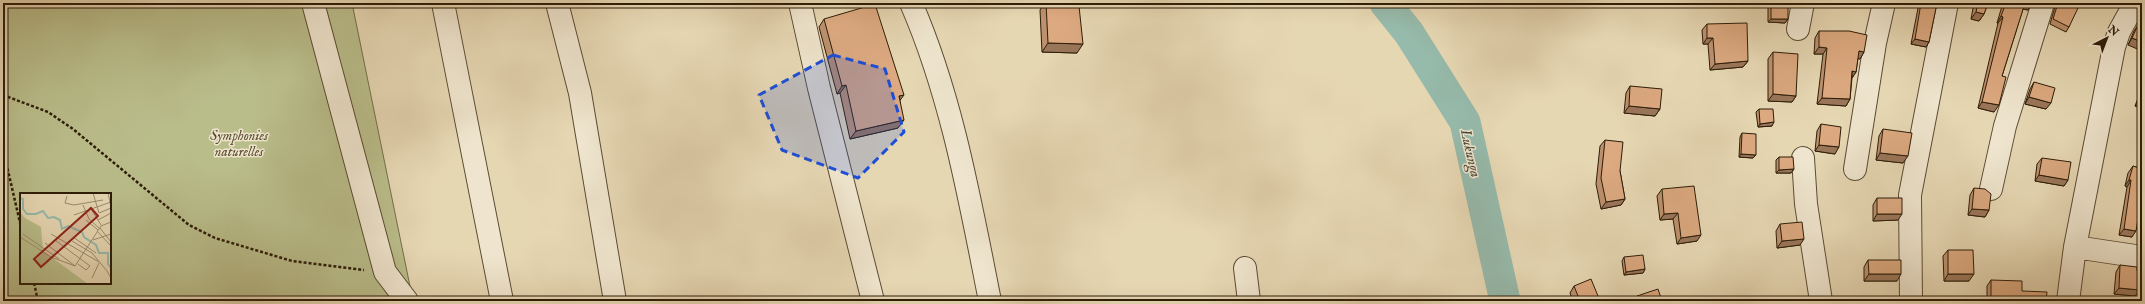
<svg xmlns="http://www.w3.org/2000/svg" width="2145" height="304" font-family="'IM FELL English',serif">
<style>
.green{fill:#b9bd8a;stroke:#736c49;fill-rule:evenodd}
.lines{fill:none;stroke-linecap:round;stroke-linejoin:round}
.river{stroke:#96baab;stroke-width:31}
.minor-casing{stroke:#5b4b33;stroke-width:24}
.path{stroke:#2d1c08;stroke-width:2.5;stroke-dasharray:3 2;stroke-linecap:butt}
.minor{stroke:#efe5ce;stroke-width:22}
.wall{fill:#bd916e;stroke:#2d1c08}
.shaded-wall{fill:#9a765a;stroke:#2d1c08}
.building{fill:#dca980;stroke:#2d1c08}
.marked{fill:#1d4ed8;fill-opacity:0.2;stroke:#1d4ed8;stroke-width:3;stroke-dasharray:8 5;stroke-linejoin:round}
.labels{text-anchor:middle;stroke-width:3;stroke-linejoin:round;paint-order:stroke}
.park-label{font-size:14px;font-style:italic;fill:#574c2f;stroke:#efe5ce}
.water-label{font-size:15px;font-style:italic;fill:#4c4b39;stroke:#efe5ce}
.inset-river{fill:none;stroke:#96baab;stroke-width:2}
.inset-road{fill:none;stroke:#9c8c6f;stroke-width:1}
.view{fill:#8f2418;fill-opacity:0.15;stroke:#8f2418;stroke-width:2}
.inset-edge{fill:none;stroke:#2d1c08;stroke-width:2}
</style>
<rect width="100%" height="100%" fill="#e6d7b3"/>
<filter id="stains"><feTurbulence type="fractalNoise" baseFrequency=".005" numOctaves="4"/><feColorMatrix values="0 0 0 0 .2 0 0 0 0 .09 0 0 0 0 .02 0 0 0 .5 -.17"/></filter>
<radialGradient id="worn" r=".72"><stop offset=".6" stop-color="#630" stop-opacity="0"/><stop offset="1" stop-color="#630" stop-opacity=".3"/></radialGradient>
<path class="green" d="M3,3H352L413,301H3ZM21,194H110V283H21Z"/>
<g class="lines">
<path class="river" d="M1385,3L1409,33L1465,122L1505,301"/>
<g class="minor-casing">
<path id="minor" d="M313,3L385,272L407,301
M443,3L502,301
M557,3L580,93L615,301
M800,3L819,88L873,301
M911,3C952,97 970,201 990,301
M1798,29L1803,3
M1803,158L1806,204L1821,301
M1855,169L1875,43L1884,3
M1991,189L2005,126L2043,3
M2075,247L2142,257
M1245,268L1249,301
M1911,301L1910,195L1947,3
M2068,301L2075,247L2114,47L2119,32L2135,3"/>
</g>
<path class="path" d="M3,95L48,112L73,129L189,225L215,238L292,261L364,270
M3,149L21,227
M34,283L38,301"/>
<use href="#minor" class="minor"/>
</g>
<path class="wall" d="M1045,3H1057L1077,53L1042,52L1040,10Z
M1919,3H1937L1929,42L1926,47L1911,44Z
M1974,3H1988L1984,14L1979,21L1971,19Z
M1989,3H2032L2028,10L2023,9L2002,76L1994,112L1978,108L1998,23H1997L2002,6Z
M2056,3H2068L2069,27L2066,32L2050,24Z
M1771,4L1788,19L1785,23L1768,22V8Z
M824,19L900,101L898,128L850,139L840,93L837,94L819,27Z
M1707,24L1748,61L1743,67L1710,70L1708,44H1703L1702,30Z
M2138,25L2142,27L2128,45L2134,31Z
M1819,31L1864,52L1860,59L1858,58L1856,72L1852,78L1850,99L1846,106L1817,104L1823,54H1814L1815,38Z
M1773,52L1796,96L1792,102L1768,101V59Z
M2034,82L2046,109L2025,104L2030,89Z
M1630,86L1660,109L1655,116L1624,113L1626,93Z
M2142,88V108L2135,106Z
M1759,109L1772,126L1758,127L1756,112Z
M1821,124L1835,154L1815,151L1817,131Z
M1883,129L1903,163L1876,160L1879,136Z
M1742,133L1753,158L1739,157L1740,137Z
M1605,140L1620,171L1625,199L1621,205L1601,209L1596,184L1600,146Z
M1779,157L1794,169L1791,173H1776V160Z
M2042,158L2068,180L2064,186L2035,181L2037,164Z
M2133,166L2142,169V197L2132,237L2119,235L2127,187L2125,186L2128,173Z
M1974,188L1989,210L1985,217L1968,215L1970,195Z
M1662,189L1697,241L1677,244L1673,219L1660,220L1657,196Z
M1877,198L1898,220L1873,221V205Z
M1780,224L1800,245L1777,248L1776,231Z
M1948,250L1969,281H1944L1943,256Z
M1624,257L1645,269L1643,273L1624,275L1622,261Z
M1868,260L1897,281H1864V267Z
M2120,265L2137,271L2142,301H2135V296L2114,294L2116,272Z
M1991,280L2022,291L2046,301H1987V286Z
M1574,286L1595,301H1573L1570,293Z
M1637,296L1662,301H1633Z"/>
<path class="shaded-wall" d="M1989,3H2004L2002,6Z
M2025,3L2032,4L2028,10L2021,9Z
M1976,12L1984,14L1979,21L1971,19Z
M2001,16L2003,17L1998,23H1997Z
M1771,19H1788L1785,23L1768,22Z
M1707,38H1713L1708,44H1703Z
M2132,38L2142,42V51L2128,45Z
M1915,39L1929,42L1926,47L1911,44Z
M1048,43L1083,44L1077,53L1042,52Z
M1819,47L1827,48L1823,54H1814Z
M1859,51L1864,52L1860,59L1855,58Z
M1748,61L1743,67L1710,70L1715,64Z
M1852,71L1856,72L1852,78Z
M846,85L840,93L837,94L842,86Z
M1773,94L1796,96L1792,102L1768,101Z
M904,95L898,103L899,96Z
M2029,97L2051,103L2046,109L2025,104Z
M1822,98L1850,99L1846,106L1817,104Z
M2140,99L2142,100V108L2135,106Z
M1982,102L1999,105L1994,112L1978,108Z
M1629,106L1660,109L1655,116L1624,113Z
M904,120L898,128L850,139L856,131Z
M1774,122L1772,126L1758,127L1760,124Z
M1819,145L1839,147L1835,154L1815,151Z
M1880,153L1908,156L1903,163L1876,160Z
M1741,154L1756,155L1753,158L1739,157Z
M1794,169L1791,173H1776L1779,170Z
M2039,175L2068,180L2064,186L2035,181Z
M2129,180H2131L2127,187L2125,186Z
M1625,199L1621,205L1601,209L1606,202Z
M1972,209L1989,210L1985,217L1968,215Z
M1678,213L1673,219L1660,220L1664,214Z
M1877,214H1902L1898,220L1873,221Z
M2124,229L2136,231L2132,237L2119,235Z
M1701,235L1697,241L1677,244L1681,238Z
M1804,239L1800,245L1777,248L1782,241Z
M1645,269L1643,273L1624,275L1626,272Z
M1869,274H1901L1897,281H1864Z
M1948,274H1974L1969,281H1944Z
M2119,288L2140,290L2135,296L2114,294Z
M2139,294L2142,295V301H2135Z
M1598,296L1595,301H1586Z"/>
<path class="building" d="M1046,3H1057L1079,6L1083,44L1048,43Z
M1921,3H1937L1929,42L1915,39Z
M1978,3H1988L1984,14L1976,12Z
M2006,3H2025L2002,76L2006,77L1999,105L1982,102L2003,17L2001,16Z
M2058,3H2068L2078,8L2069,27L2053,19Z
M875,4L904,95L899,96L904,120L856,131L846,85L842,86L824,19Z
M1771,4L1788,5V19H1771Z
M1747,23L1748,61L1715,64L1713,38H1707V24Z
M2138,25L2142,27V42L2132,38Z
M1819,31H1849L1867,35L1864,52L1859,51L1856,72L1852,71L1850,99L1822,98L1827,48L1819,47Z
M1773,52L1798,54L1796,96L1773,94Z
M2034,82L2055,88L2051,103L2029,97Z
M1630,86L1662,89L1660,109L1629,106Z
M2142,93V100L2140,99Z
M1759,109H1773L1774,122L1760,124Z
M1821,124L1841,127L1839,147L1819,145Z
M1883,129L1912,133L1908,156L1880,153Z
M1742,133L1756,134V155L1741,154Z
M1605,140L1623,142L1620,171L1625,199L1606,202L1601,178Z
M1779,157H1793L1794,169L1779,170Z
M2042,158L2071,162L2068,180L2039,175Z
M2133,166L2142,169V194L2136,231L2124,229L2131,180H2129Z
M1694,186L1701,235L1681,238L1678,213L1664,214L1662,189Z
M1974,188L1985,189L1991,194L1989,210L1972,209Z
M1877,198H1902V214H1877Z
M1802,222L1804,239L1782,241L1780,224Z
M1948,250H1973L1974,274H1948Z
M1643,255L1645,269L1626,272L1624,257Z
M1868,260H1901V274H1869Z
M2120,265L2137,267V271L2142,272V295L2139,294L2140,290L2119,288Z
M1591,279L1598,296L1586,301H1580L1574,286Z
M1991,280L2022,281V291L2047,292L2046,301H1991Z
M1658,289L1662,301H1638L1637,296Z
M1902,300V301H1891Z"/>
<path class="marked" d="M833,55L885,69L904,132L858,178L782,150L759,95Z"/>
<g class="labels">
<g class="park-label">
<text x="239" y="140">Symphonies<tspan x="239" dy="16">naturelles</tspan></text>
</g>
<g class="water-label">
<text transform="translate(1471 153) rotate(77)" y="5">Lukunga</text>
</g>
</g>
<g transform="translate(20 193)">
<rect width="91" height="91" fill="#e6d7b3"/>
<path d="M0,19L5,25L21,34L23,58L68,91H0Z" fill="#b9bd8a"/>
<path class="inset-river" d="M0,5L3,6V16L7,21H16L23,18L28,25L34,24L40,27L42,36L48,33L62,39L64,44L76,52L79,60H88V71L91,75"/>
<path class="inset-road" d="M73,0L79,20L91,15M88,0L91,14M47,3L45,10L54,12L83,7M63,12L69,26L79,35M70,14L81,32M54,22L91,9M66,27L78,37M78,27L91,20M80,35L91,49M77,38L91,53M3,41L39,66M31,41L79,69M0,44L31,64L55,73L81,33L91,29M53,44L76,60M35,47L70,73L66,77L58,71M73,47L91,41M52,48L72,60L87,78L91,85M25,50L55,73M72,85L79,70"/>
<path class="view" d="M71,15L78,23L21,74L14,66Z"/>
<rect width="91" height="91" class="inset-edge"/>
</g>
<rect width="2145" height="304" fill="none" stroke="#e6d7b3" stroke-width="16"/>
<rect x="4" y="4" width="2137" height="296" fill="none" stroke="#2d1c08" stroke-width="2"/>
<rect x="8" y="8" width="2129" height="288" fill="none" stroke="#2d1c08"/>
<g transform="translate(2107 38) rotate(42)" stroke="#efe5ce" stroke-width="3" paint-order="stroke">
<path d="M0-3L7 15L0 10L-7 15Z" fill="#2d1c08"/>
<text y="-6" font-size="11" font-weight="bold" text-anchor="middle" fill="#2d1c08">N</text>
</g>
<rect width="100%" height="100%" filter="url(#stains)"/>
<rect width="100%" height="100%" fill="url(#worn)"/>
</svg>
